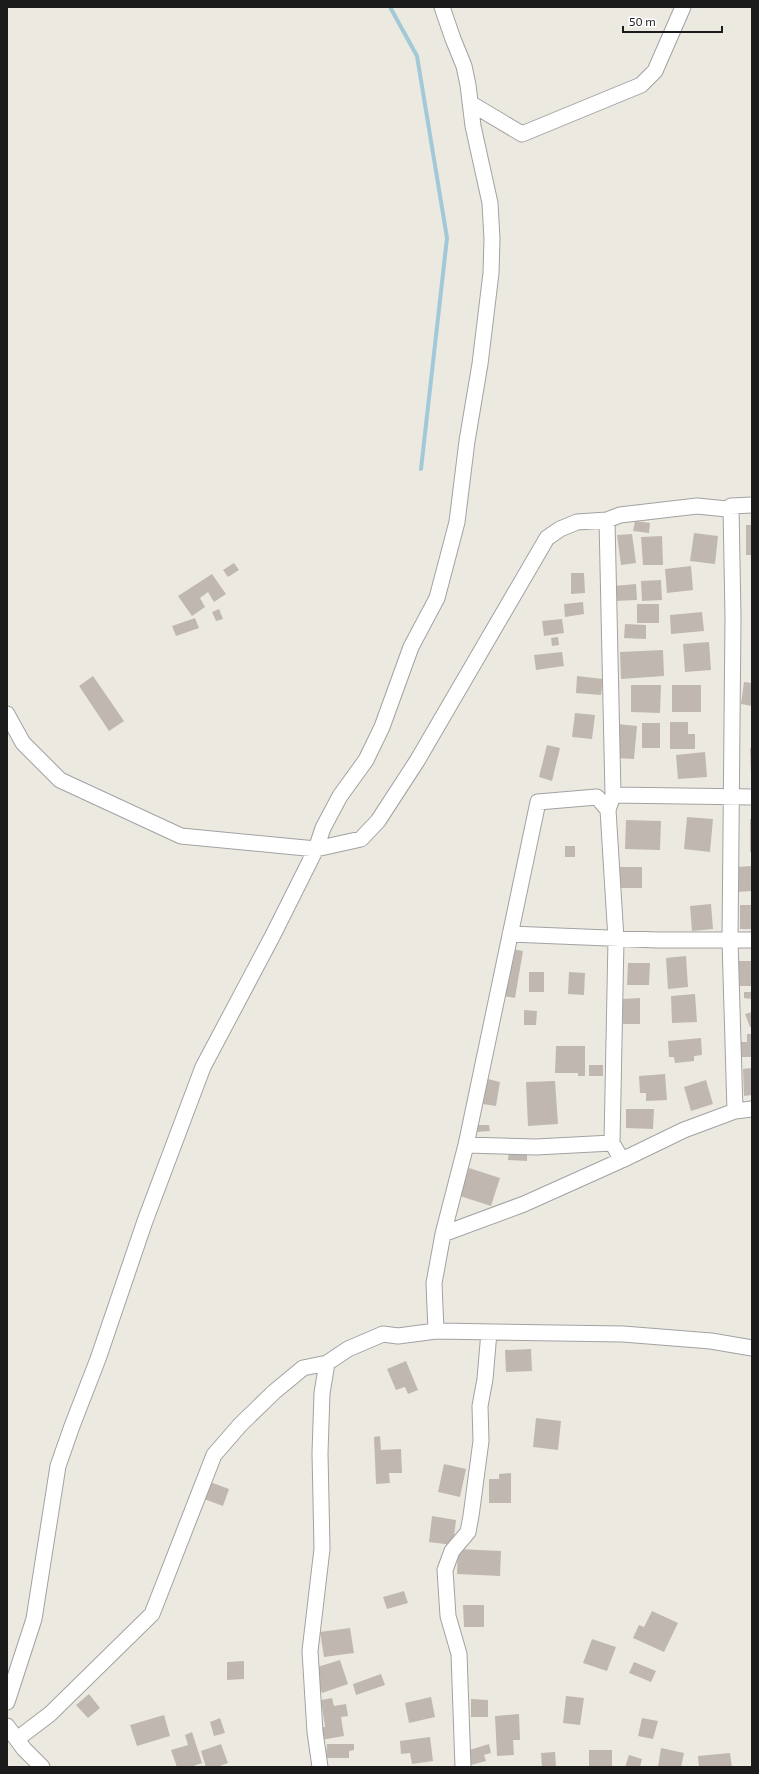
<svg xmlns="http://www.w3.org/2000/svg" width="759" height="1774" font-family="'Exo 2',sans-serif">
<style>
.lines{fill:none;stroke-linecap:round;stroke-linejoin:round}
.stream{stroke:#a2c9d8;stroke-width:4}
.building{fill:#c0b8b0}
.minor-casing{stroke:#a2a2a2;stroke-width:17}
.minor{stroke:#fff;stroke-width:15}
</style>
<rect width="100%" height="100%" fill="#ece9e1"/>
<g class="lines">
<path class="stream" d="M390,7L417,56L447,238L421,469"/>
</g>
<path class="building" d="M635,521L650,523L649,533L633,531Z
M746,525H752V555H746Z
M694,533L718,536L715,564L690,561Z
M632,534L636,563L621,565L617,535Z
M662,536L663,565H643L641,537Z
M234,563L239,570L228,577L223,570Z
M691,566L693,590L667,593L665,569Z
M571,573H584L585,593L571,594Z
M212,574L226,594L214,602L208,592L200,598L205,607L192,616L178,596Z
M661,580L662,600L642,601L641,581Z
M636,584L637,600L615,601L614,586Z
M583,602L584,614L565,617L564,604Z
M637,604H659V623H637Z
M219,609L223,619L216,621L212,612Z
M702,612L704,631L671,634L670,615Z
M195,618L199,628L176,636L172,626Z
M562,619L564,633L544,636L542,621Z
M625,624L646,625V639L624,638Z
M558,637L559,645L552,646L551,638Z
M709,642L711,670L685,672L683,644Z
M663,650L664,676L621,679L620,652Z
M562,652L564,666L536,670L534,655Z
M93,676L124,721L109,731L79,686Z
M577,676L603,679L601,695L576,693Z
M744,682L752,683V706L741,704Z
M631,685H661L660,713L631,712Z
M672,685H701V712H672Z
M575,713L595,715L592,739L572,737Z
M670,722H688V734H695V749H670Z
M642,723H660V748H642Z
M618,724L637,726L634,759L616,758Z
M547,745L560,748L552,781L539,777Z
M750,748H752V776H751Z
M705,752L707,777L678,779L676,755Z
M687,817L713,819L710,852L684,849Z
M750,819H752V852H750Z
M626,820L661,821L660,850L625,849Z
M565,846H575V857H565Z
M752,866V891L737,892L736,867Z
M619,867H642V888H619Z
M711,904L713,929L692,931L690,906Z
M740,905H752V929H740Z
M512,949L523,951L515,998L503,996Z
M686,956L688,987L668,989L666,958Z
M738,961H752V986H738Z
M628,963H650L649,985H627Z
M529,972H544V992H529Z
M569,972L585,973L584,995L568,994Z
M744,992H752V999L744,998Z
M695,994L697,1022L672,1023L671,996Z
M640,998V1024H623V999Z
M524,1010L537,1011L536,1025H524Z
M752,1012V1027H750L745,1014Z
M747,1034H752V1057H737L736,1042H747Z
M701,1038L702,1055L694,1056V1061L675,1063L674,1057H669L668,1041Z
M556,1046H585V1076H578V1073H555Z
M589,1065H603V1076H589Z
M752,1068V1095L744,1096L743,1069Z
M665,1074L667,1100L646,1101V1093H640L639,1076Z
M488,1079L500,1082L496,1106L483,1104Z
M706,1080L713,1104L691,1111L684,1087Z
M555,1081L558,1124L528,1126L526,1082Z
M626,1109H654L653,1129L626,1128Z
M476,1125H489L490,1131L476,1132Z
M509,1149H527V1161L508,1160Z
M469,1168L500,1178L491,1206L460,1196Z
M531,1349L532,1371L506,1372L505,1350Z
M406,1361L418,1390L408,1394L405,1387L396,1390L387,1369Z
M536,1418L561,1421L558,1450L533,1447Z
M380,1436L381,1450L401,1449L402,1473H389L390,1483L376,1484L374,1437Z
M444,1464L466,1469L460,1497L438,1492Z
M511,1473V1503H489V1479H499V1474Z
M210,1482L229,1489L223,1506L204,1499Z
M432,1516L456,1520L453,1545L429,1542Z
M458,1549L501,1551L500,1576L457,1574Z
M404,1591L408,1603L387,1609L383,1597Z
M463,1605H484V1627H464Z
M652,1611L678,1623L664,1652L633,1638L639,1625L644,1627Z
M350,1628L354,1653L324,1657L320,1632Z
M592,1639L616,1647L607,1671L583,1663Z
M340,1660L348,1684L322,1693L314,1668Z
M244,1661V1679L227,1680V1662Z
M634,1662L656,1671L651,1682L629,1673Z
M381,1674L385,1685L356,1695L353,1684Z
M89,1694L100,1708L88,1718L76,1705Z
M566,1696L584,1698L580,1725L563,1723Z
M431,1697L435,1717L409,1723L405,1703Z
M332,1698L334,1706L346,1704L348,1716L341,1717L344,1736L321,1740L319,1728L325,1727L321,1700Z
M471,1699L488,1700V1717H471Z
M519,1714L520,1740H513L514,1755L497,1756L495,1716Z
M164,1715L170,1736L137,1746L130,1725Z
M220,1718L225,1733L214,1736L210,1722Z
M642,1718L658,1721L653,1739L638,1736Z
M192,1732L202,1763L190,1767H177L171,1750L188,1745L185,1735Z
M430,1737L433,1761L412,1764L410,1753L401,1754L400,1741Z
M221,1744L228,1763L217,1767H206L201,1751Z
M327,1744H354V1750L349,1751V1758H326Z
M489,1744L491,1753L484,1755L486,1761L471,1765L466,1751Z
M661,1748L684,1753L681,1767H658Z
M589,1750H612V1767H589Z
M555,1752L556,1767H542L541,1753Z
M730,1753L732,1767H699L698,1756Z
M629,1755L642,1759L640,1767H625Z"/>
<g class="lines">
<g class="minor-casing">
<path id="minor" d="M470,103L522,134L641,85L655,71L683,7
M731,506L733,617L730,940L735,1111L752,1109
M607,520L613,795L608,810
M7,714L23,743L60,780L181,836L316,849L361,839L378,821L417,761L547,538L560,529L577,522L607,520L620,515L697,506L727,509L731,506L752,505
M613,795L752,797
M510,934L657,940H752
M466,1145L536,1147L612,1143
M443,1234L524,1204L622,1160L684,1130L735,1111
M436,1331L434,1283L443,1234L466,1145L538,802L597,797L608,810L616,939L612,1143L622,1160
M7,1702L34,1619L58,1466L72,1426L98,1359L145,1221L203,1067L273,935L316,849L323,828L340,796L366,760L382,727L411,647L437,598L457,522L467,441L480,364L491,273L492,239L490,203L473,126L468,85L464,66L453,39L442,7
M7,1726L24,1749L42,1767
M17,1739L50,1714L152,1614L214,1455L240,1425L274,1392L303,1368L327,1363L348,1349L383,1334L398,1336L436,1331L623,1334L711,1341L752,1348
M320,1767L315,1732L310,1651L322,1549L320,1453L322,1393L327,1363
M463,1767L459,1654L448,1616L445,1570L452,1551L468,1532L471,1516L481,1441L480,1406L485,1379L489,1332"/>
</g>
<use href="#minor" class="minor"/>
</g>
<rect width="759" height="1774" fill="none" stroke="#1b1b1b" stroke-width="16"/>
<path d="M623 26v6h99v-6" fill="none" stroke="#1b1b1b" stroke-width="2"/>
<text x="629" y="26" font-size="12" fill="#1b1b1b" stroke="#ffffff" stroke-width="3" paint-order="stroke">50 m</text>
</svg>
